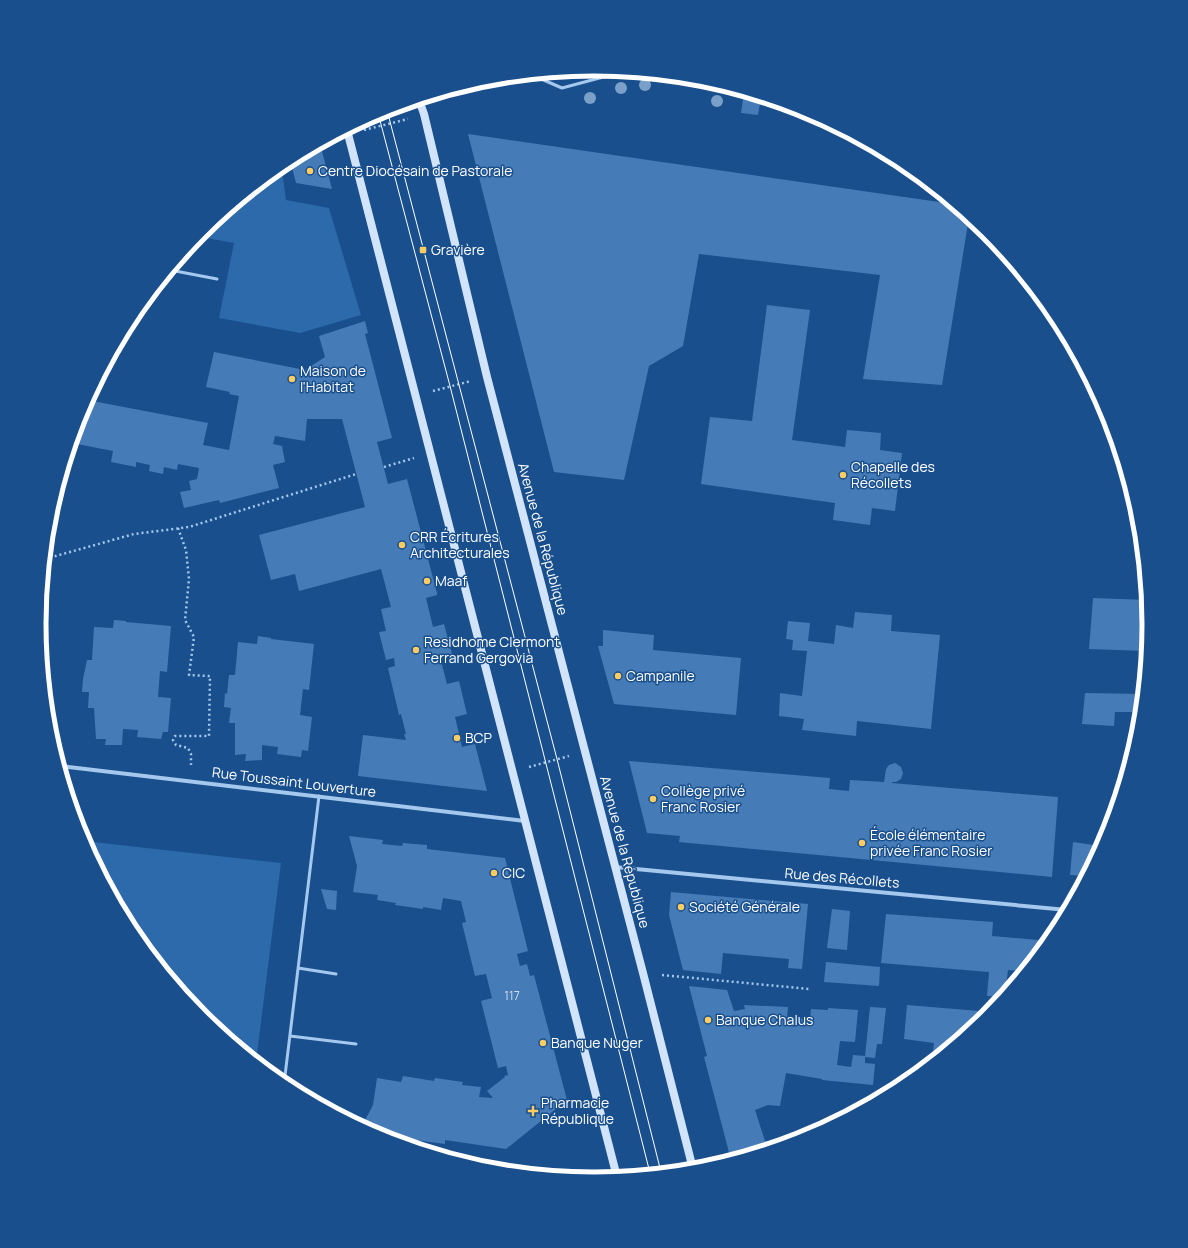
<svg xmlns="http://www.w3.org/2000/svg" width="1188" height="1248" font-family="Manrope,sans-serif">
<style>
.green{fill:#2c6aab}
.building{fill:#457cb7}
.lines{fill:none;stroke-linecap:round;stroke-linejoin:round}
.path{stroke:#a4c8ee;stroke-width:2.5;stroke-dasharray:2 3;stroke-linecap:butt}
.service{stroke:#a4c8ee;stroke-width:3}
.minor{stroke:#a4c8ee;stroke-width:4}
.secondary{stroke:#d1e4fa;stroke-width:8}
.tram{stroke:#fff;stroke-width:1}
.tree{fill:#7aa0c9}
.poi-dot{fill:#ffcc62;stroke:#194f8d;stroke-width:1.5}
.labels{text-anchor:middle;stroke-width:3;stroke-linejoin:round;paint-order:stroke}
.number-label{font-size:12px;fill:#d0deed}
.poi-label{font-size:14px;fill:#fff;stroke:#194f8d;text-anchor:start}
.street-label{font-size:14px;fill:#fff;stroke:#194f8d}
.rim{fill:none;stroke:#fff;stroke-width:5}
</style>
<rect width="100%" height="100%" fill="#194f8d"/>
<path class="green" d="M271,175L283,177L286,200L329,208L361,315L300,333L219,318L234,243L201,237L202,231Z
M84,841L281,863L256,1062L201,1016L132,932Z"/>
<path class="building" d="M744,92L761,97L758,115L741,113Z
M468,134L953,204L969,217L942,385L863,379L880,275L699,254L683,346L649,366L624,480L554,472Z
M320,144L332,189L296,183L290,160Z
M767,305L810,310L792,440L845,447L847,430L881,433L880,450L902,453L895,511L872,508L870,525L833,520L835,503L701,484L710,417L752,421Z
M365,321L368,333L365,334L392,438L377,442L388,484L407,479L437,593V595L426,598L433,627L444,624L452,654L440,657L447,684L459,681L467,714L455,717L462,747L475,744L487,791L358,776L363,735L406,740L404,734H406L401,714L399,715L388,668L395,666L394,658L386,660L379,632L386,631L381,609L391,607L381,569L299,591L295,574L271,580L259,535L365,507L342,419H307L305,441L275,436L273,444L282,446L285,462L273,465L279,488L220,503L219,500L184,508L180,492L191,490L189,481L197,479L199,468L178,464L177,470L164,467L163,474L149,471L150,465L136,462V467L111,462L113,451L77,444L75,450L70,449L81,411L87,400L208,423L203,445L229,450L239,396L229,394L230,392L206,387L214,352L305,370L325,357L319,336Z
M1093,598L1147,600L1149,624L1146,651L1089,649Z
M41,607L48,608L43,649H41L39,624Z
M855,612L892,615L891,631L940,635L931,729L857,721L856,736L802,730L804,719L779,716L780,693L802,696L807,651L792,650L793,640L786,639L788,621L810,623L808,641L834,644L836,625L853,628Z
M114,620L126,621V622L171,626L167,672L160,671L158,697L171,698L168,732H163L161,739L137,737L138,730L123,729L122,745H105L106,739H96L94,708H88L89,692H82L83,679L87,660H92L94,627L113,628Z
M603,630L654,635L653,650L741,658L736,715L614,704L598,646H603Z
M258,636L271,638V639L314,644L309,690L303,689L300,715L312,717L308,751L302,750L301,757L277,754L278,747L262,745V760L245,761L246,754L235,755V723H229L231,708L224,707L225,693L227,694L229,675H235L238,642L257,644Z
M1085,693L1142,694L1140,712H1115L1114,726L1082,724Z
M629,761L830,778L829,789L849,791L850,780L884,782L886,769L889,765L895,763L901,767L903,773L901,779L896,782H892V783L1058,797L1052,877L679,842L680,836L647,833Z
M349,836L383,840L382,844L402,846L403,843L427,845V849L505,858L528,951L517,954L520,966L527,964L530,976L534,975L567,1100L506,1149L445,1140V1144L378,1135L362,1126L373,1105L377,1078L401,1082L403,1076L434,1081L435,1078L463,1082L462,1085L481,1087L479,1097L493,1098L487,1091L505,1077L504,1076L508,1075L506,1066L498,1068L481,1001L492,998L486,974L475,976L462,923L466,922L461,901L443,898L441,910L423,907V909L395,905L396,903L377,900L378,895L353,892L357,866Z
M1073,842L1094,845V849H1100L1086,876L1070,875Z
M321,889L337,891L336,910L327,909Z
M671,892L808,904L802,969L788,968L789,959L723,953L721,974L683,970L669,915Z
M832,909L850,911L847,950L827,948Z
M886,914L993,922L992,936L1049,941L1024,971L1008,970L1005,993L1002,997L987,996L989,972L881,963Z
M826,962L880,967L879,986L824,982Z
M689,986L727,990L734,1011L745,1009L744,1005L788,1007L787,1018L810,1019L811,1009L828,1010V1008L858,1010L855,1042L840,1041L837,1065L851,1067L853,1055L865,1056V1057L870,1007L886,1008L882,1044H877L875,1058L865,1057V1063L875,1064L873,1085L822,1080V1079L786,1073L780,1106L768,1105L755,1110L765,1141L788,1142L731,1160L704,1057L707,1056Z
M907,1005L979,1011L978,1023L953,1044H951V1046L932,1061L934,1043L904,1039Z"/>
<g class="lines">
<path class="path" d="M364,130L408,119
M433,391L471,381
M384,467L414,458
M178,528L186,550L189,579L185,620L194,637L189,675L210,676L209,736H175L173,740L176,745L188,748L191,754V765
M45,559L134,534L189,527L356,474
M529,767L569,756
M662,975L809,989"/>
<path class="service" d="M532,75L562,88L622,72
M170,270L217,279
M298,968L336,974
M290,1036L356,1044
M284,1084L319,796
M334,1111L340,1112"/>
<path class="minor" d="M60,766L525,821
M615,867L1067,910"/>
<path class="secondary" d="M419,100L424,114L487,377L643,973L693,1169
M347,130L617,1177"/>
<path class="tram" d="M387,110L557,759L661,1172
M378,113L450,386L650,1173"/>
</g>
<g class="tree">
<circle cx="645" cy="85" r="6"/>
<circle cx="621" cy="88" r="6"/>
<circle cx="590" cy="98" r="6"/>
<circle cx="717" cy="101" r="6"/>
</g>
<g class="poi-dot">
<circle cx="310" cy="171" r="4"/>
<rect x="419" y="246" width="8" height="8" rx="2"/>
<circle cx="292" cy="379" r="4"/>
<circle cx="843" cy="475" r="4"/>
<circle cx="402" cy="545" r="4"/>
<circle cx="427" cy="581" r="4"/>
<circle cx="416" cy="650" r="4"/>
<circle cx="618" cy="676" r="4"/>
<circle cx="457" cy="738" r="4"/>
<circle cx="653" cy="799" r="4"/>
<circle cx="862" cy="843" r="4"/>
<circle cx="494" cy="873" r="4"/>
<circle cx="681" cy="907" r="4"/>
<circle cx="708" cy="1020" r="4"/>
<circle cx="543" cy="1043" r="4"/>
<path d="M531 1105h4v4h4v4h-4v4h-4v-4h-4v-4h4z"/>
</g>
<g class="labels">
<g class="number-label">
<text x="512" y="1000">117</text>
</g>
<g class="poi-label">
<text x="318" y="176">Centre Diocésain de Pastorale</text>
<text x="431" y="255">Gravière</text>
<text x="300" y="376">Maison de<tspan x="300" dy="16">l'Habitat</tspan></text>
<text x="851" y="472">Chapelle des<tspan x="851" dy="16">Récollets</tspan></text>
<text x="410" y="542">CRR Écritures<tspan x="410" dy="16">Architecturales</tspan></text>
<text x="435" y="586">Maaf</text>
<text x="424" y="647">Residhome Clermont<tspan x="424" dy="16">Ferrand Gergovia</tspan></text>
<text x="626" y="681">Campanile</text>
<text x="465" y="743">BCP</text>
<text x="661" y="796">Collège privé<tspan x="661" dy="16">Franc Rosier</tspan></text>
<text x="870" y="840">École élémentaire<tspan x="870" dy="16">privée Franc Rosier</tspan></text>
<text x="502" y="878">CIC</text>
<text x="689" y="912">Société Générale</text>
<text x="716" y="1025">Banque Chalus</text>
<text x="551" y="1048">Banque Nuger</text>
<text x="541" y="1108">Pharmacie<tspan x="541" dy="16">République</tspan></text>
</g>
<g class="street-label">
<text transform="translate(543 539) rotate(75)" y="5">Avenue de la République</text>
<text transform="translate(294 782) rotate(7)" y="5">Rue Toussaint Louverture</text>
<text transform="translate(625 852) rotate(75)" y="5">Avenue de la République</text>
<text transform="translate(842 878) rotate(5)" y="5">Rue des Récollets</text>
</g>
</g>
<path d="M0 0H1188V1248H0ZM46 624a548 548 0 1 1 1096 0a548 548 0 1 1-1096 0Z" fill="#194f8d" fill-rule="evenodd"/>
<path class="rim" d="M46 624a548 548 0 1 1 1096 0a548 548 0 1 1-1096 0Z"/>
</svg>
